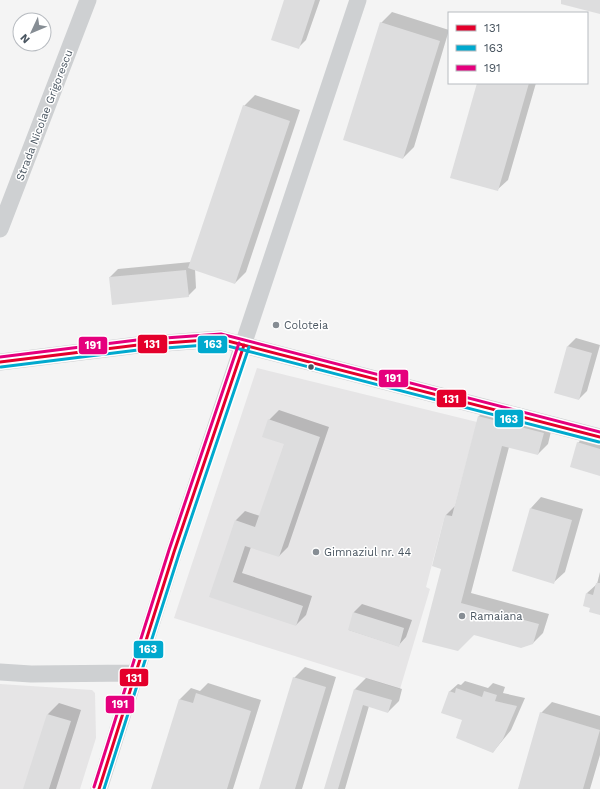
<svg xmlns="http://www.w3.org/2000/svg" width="600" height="789" font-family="'Work Sans',sans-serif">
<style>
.education{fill:#e6e5e6}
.shadow{fill:#0003}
.building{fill:#ddddde}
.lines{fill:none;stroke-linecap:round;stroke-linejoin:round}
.minor{stroke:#ced0d2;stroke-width:17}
.bus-1-casing{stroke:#fff;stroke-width:6}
.bus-2-casing{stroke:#fff;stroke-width:6}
.bus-3-casing{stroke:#fff;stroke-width:6}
.bus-1{stroke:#e4002b;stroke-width:3}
.bus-2{stroke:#00a9ce;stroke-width:3}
.bus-3{stroke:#e5007d;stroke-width:3}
.poi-dot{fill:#868d94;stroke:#fff;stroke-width:1.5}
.bus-dot{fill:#4a5661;stroke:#fff;stroke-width:1.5}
.labels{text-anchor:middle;stroke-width:3;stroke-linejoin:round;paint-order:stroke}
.street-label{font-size:11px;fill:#4a5661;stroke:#fff}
.poi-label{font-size:11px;fill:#4a5661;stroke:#fff;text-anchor:start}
.line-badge{stroke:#fff;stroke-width:1.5}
.badge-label{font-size:11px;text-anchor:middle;font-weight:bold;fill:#fff}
</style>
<rect width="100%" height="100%" fill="#f4f4f4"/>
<path class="education" d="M257,368L477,422L452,516L445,515L426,587L430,589L400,689L174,618Z
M0,684L92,690L95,693L96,738L80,789H0Z"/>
<path class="shadow" d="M285,0H320L306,40L298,48Z
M392,12L449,30L414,147L403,158L381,23Z
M478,83H536L508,180L497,190Z
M255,95L300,110L246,272L235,283L195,269L196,288L188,296L110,277L118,269L191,262L244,106Z
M576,338L600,345L587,391L579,399L555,392L568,346Z
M489,406L553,423L548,444L538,454L509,447L471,593L549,614L543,633L533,643L474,634L442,568L446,515L456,505L479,416Z
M279,410L329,427L288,547L279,556L251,547L242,573L312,596L306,615L296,625L210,596L236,520L245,511L260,516L285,443L269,420Z
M588,432L600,436V474L578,443Z
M541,497L583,509L565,572L554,582L531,508Z
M600,572V614L591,607L587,593L597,584Z
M362,604L412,620L406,637L398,646L349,630L354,612Z
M305,667L336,677L302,789H260L294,678Z
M366,678L402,689L399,701L388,712L369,706L345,789H325L355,689Z
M465,681L488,688L493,683L505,687L503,693L525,698L511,730L493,752L463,720L449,692L458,684L461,685Z
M208,683L261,700L233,789H152L180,699L191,688L200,691Z
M552,702L600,716V755L590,789H519L541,713Z
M59,703L81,710L56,789H24L48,714Z"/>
<path class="building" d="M284,0H315L299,49L271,40Z
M561,0H600V14L561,4Z
M380,22L440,41L403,159L343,140Z
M477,83H529L498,191L450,178Z
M243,105L290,121L235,284L188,268Z
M186,270L189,297L112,305L109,277Z
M567,346L592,353L579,400L554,393Z
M478,416L544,433L538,455L502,446L461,603L539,624L533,644L521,648L474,635L458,651L422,642L441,569L432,566L445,515L452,516Z
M268,419L320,437L279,557L245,546L233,582L303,606L296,626L209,597L235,520L255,527L284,444L262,437Z
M577,442L600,449V476L570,467Z
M530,508L572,520L554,584L512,571Z
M596,583H600V615L589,612L590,608L583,606L586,593L593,595Z
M353,612L404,628L399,647L348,630Z
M293,677L326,687L295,789H259Z
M456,688L482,697L484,691L497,695L495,701L517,706L503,739L493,753L456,738L462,720L441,713L449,691L455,693Z
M354,689L392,700L388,713L363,705L338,789H324Z
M196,693L251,711L227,789H151L179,699L193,703Z
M540,712L600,730L583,789H518Z
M47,714L71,721L49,789H23Z"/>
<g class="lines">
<path class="minor" d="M0,229L88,0
M0,362L138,345L220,339L600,437
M0,672L31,674L135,673
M99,789L174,552L358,0"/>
<g class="bus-1-casing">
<path id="bus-1" d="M0,362L138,345L220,339L600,437
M99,789L174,552L244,345"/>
</g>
<g class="bus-2-casing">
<path id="bus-2" d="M1,367L138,350L220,344L599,442
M104,789L179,554L249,347"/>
</g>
<g class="bus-3-casing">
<path id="bus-3" d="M0,357L137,340L221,334L600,432
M94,787L169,550L239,343"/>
</g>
<use href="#bus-1" class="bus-1"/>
<use href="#bus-2" class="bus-2"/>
<use href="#bus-3" class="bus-3"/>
</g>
<g class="poi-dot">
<circle cx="276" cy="325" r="4"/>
<circle cx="316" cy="552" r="4"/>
<circle cx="462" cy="616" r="4"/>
</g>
<circle class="bus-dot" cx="311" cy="367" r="3.5"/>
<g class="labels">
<g class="street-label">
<text transform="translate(44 115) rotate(-69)" y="4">Strada Nicolae Grigorescu</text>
</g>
<g class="poi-label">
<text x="284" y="329">Coloteia</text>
<text x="324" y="556">Gimnaziul nr. 44</text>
<text x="470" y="620">Ramaiana</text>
</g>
</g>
<g class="line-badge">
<rect x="137" y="334" width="31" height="20" rx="4" fill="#e4002b"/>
<rect x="197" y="335" width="31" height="19" rx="4" fill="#00a9ce"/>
<rect x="78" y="336" width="30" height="19" rx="4" fill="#e5007d"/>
<rect x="378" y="369" width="31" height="19" rx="4" fill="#e5007d"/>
<rect x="436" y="389" width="31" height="19" rx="4" fill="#e4002b"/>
<rect x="494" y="409" width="30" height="19" rx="4" fill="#00a9ce"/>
<rect x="133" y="640" width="31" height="19" rx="4" fill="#00a9ce"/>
<rect x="119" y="668" width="30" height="19" rx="4" fill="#e4002b"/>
<rect x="105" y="695" width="30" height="19" rx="4" fill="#e5007d"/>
</g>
<g class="badge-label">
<text x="152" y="348">131</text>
<text x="213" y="348">163</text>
<text x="93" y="349">191</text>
<text x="393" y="382">191</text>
<text x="451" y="403">131</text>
<text x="509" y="423">163</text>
<text x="148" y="653">163</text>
<text x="134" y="682">131</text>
<text x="120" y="708">191</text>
</g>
<rect x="448" y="12" width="140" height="72" fill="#ffffff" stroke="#b7bbc0"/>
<rect x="456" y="25" width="20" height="6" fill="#e4002b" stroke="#b7bbc0"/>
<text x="484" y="32" font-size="12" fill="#4a5661">131</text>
<rect x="456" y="45" width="20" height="6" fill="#00a9ce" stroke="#b7bbc0"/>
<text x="484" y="52" font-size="12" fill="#4a5661">163</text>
<rect x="456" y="65" width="20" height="6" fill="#e5007d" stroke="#b7bbc0"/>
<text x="484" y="72" font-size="12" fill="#4a5661">191</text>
<g transform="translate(32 32) rotate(226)"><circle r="19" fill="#ffffff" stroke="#b7bbc0"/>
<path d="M0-3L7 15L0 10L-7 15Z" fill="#868d94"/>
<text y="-6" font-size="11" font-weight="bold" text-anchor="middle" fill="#4a5661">N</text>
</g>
</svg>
